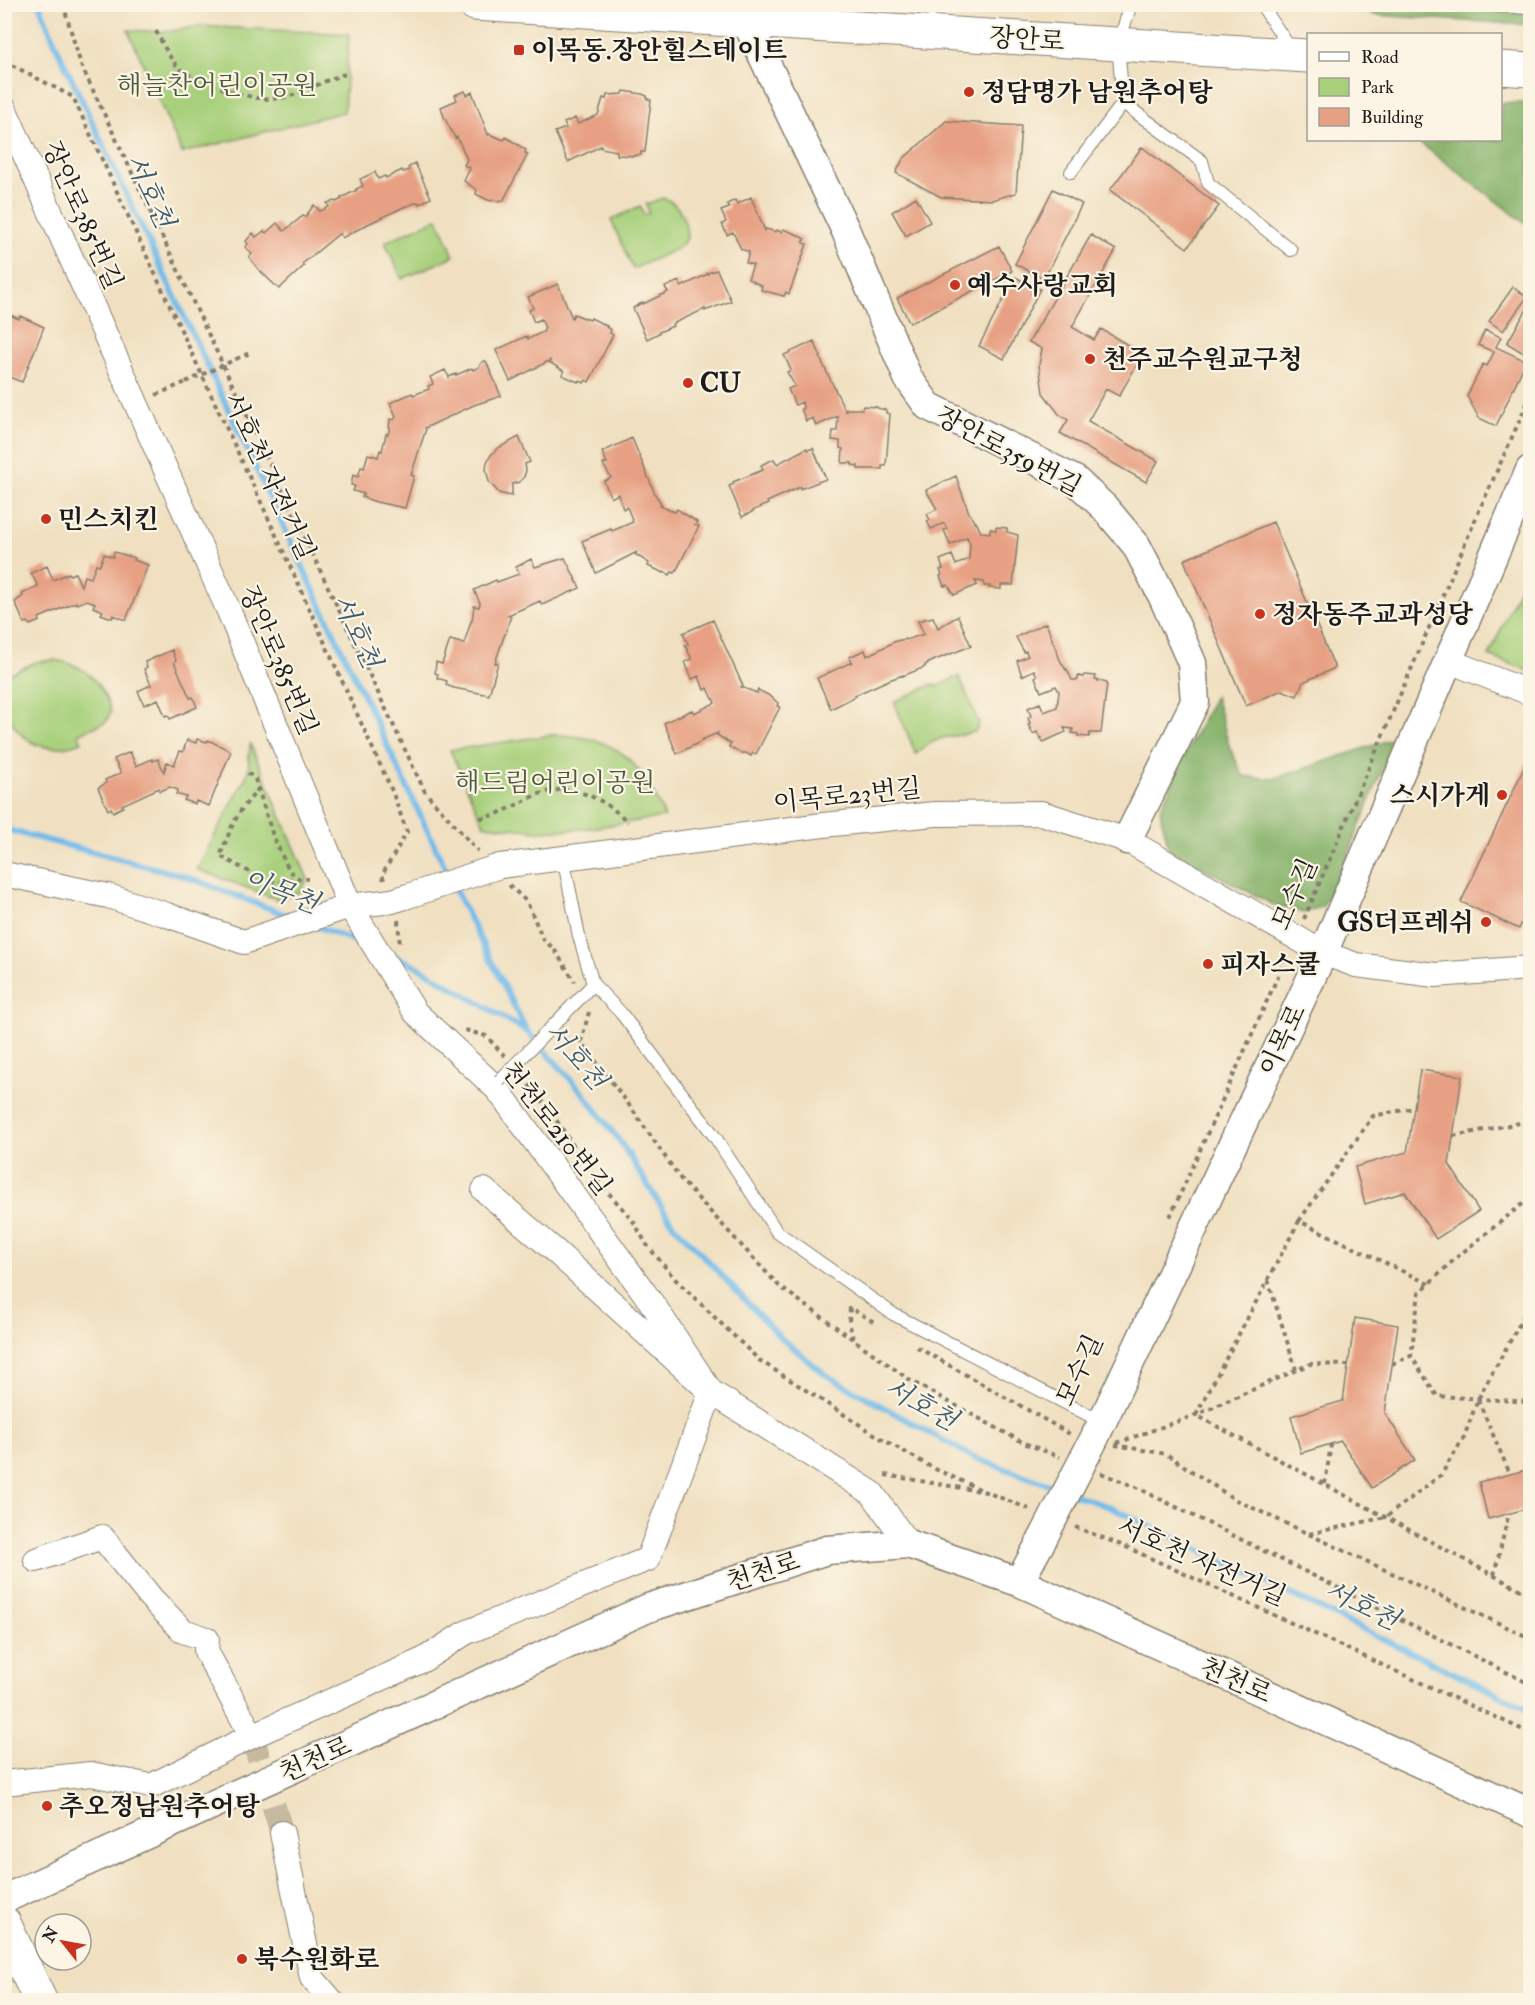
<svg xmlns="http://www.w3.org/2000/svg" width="1535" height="2005" font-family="'IM FELL Double Pica','Noto Serif KR',serif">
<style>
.green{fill:#a8d07b;stroke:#62764c;stroke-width:1.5}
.forest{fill:#86b26b;stroke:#516744;stroke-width:1.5}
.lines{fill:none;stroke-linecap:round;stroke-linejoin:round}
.stream{stroke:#71bbea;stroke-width:6}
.building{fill:#e7a083}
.minor-tunnel{stroke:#c6b9a0;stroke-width:24;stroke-dasharray:24 12;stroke-linecap:butt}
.service-casing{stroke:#867e6e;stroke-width:14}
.minor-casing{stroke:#867e6e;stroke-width:26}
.tertiary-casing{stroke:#867e6e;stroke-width:31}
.secondary-casing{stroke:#867e6e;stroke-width:35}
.path{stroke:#867e6e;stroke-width:4;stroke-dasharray:4.5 4.5;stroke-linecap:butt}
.service{stroke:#fff;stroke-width:12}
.minor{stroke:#fff;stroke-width:24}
.tertiary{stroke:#fff;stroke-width:28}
.secondary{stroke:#fff;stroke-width:33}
.service-bridge-casing{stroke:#867e6e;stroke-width:14;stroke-linecap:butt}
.minor-bridge-casing{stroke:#867e6e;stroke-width:26;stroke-linecap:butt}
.tertiary-bridge-casing{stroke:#867e6e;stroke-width:31;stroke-linecap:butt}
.path-bridge{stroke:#867e6e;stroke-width:4;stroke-dasharray:4.5 4.5;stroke-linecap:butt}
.service-bridge{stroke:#fff;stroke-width:12}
.minor-bridge{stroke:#fff;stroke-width:24}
.tertiary-bridge{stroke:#fff;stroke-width:28}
.poi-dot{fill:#c8321e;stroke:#fcf5e5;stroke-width:2}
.labels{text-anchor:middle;stroke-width:4.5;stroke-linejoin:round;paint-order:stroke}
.street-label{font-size:26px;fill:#1c1c1c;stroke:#fcf5e5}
.poi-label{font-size:26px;font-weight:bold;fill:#1c1c1c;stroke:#fcf5e5;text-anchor:start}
.park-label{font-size:26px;fill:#4d5b3d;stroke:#fcf5e5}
.water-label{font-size:27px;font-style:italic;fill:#3e5c6e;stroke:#fcf5e5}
</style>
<rect width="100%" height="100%" fill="#fcf5e5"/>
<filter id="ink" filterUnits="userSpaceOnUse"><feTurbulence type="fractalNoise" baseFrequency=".0167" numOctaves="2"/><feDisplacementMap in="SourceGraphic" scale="12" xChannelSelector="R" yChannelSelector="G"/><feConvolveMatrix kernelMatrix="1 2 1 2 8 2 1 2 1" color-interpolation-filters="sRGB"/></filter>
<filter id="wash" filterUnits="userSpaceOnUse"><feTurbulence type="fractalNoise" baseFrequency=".008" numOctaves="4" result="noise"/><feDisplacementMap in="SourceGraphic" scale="24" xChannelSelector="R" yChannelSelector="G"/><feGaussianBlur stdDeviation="1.35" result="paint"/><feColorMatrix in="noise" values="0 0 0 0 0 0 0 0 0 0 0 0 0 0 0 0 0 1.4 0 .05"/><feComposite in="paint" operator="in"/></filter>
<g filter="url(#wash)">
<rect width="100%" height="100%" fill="#f0e0c1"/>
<path class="green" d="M200,26L349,34L344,112L182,153L128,30L165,32Z
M663,198C680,203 687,221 687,238L679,248L633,269L611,220L640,206L644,215L649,213L646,204Z
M438,218L454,256L402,279L385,242Z
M1530,563V671L1489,656Z
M54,660C85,664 101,681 111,711L106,722L78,734L82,742C54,752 28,749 12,722C9,717 5,710 4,704C3,695 4,685 5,676L36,662Z
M959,676L979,723L975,732C947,739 940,733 916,754L894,702L934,684L936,687Z
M552,735C618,735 639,760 665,817L584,829L538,831L484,825L450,750Z
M250,743L308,879L300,892L276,899L197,869L248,773Z"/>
<path class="forest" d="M1360,5H1530V25L1373,15Z
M1501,103H1530V227L1416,140H1500Z
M1215,696L1229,745L1243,776L1273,779L1395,738L1346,860L1323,906L1304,913L1274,905L1169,850L1160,810L1190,744Z"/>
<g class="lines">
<path class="stream" d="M39,4L58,50L450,878
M4,829L184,876L292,917
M454,888L527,1031L584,1094L621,1143L672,1223L781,1338L826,1375L975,1458L1061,1489
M316,926L365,945
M389,954L415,965L526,1031
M1073,1494L1112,1508L1530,1710"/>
</g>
<g id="blocks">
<path class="building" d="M465,91L467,95L472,92L488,135L489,134L504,140L506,137L526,150L525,153L528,154L503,201L500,200L498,202L493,199L492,201L488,200L476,194L477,190L464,181L470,168L464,165L467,159L457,137L455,138L444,117L441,107L457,100L455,95Z
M624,91L642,94L647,96V99L651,100L645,152H641V155H635V156L617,155V151L601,148V146L568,162L555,132L566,128L564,123L575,118L578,124L598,115L603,98L606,99L607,95L623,94Z
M946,121L1021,126L1016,193L992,200L941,197L896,173L903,159Z
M1142,147L1219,206L1187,248L1110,190Z
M415,163L431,198L419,204L418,202L404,207L368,224L342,238L340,233L302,264L304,266L279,289L258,269L249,257L252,254L245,247L248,244L246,241L253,233L256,237L264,231L266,233L277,223L284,231L303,216L305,217L314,205L320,211L329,207L327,203L335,201L336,202L342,199L341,198L357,190L356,189L363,186L360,179L375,172L378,179L385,176L386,178L402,170L403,172L409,170L408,168Z
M1053,189L1082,204L1044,279L1015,264Z
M751,197L765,231L766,229L776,232V230L782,232L783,229L796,234L805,239L803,243L807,244L789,294L786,292L784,296L761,290L762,286L748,279L753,265L746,263L749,252L741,249L733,232L727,235L722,224L726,222L721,211L729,208L727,204L735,200L737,204Z
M916,197L930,222L906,236L892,212Z
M1091,235L1116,250L1072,327L1094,340L1101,329L1143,354L1119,396L1106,389L1088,421L1158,461L1146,482L1060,433L1068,420L1059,414L1043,393L1039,365L1042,349L1029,342Z
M999,246L1012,271L910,323L897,298Z
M717,270L731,301L705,311V309L672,324L673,326L659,332V333L647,339L633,308L643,302V304L668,292L665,287L679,281L681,287L708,274L707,273Z
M1015,277L1040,289L1004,359L979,346Z
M558,284L572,318L574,314L590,320L591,318L607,326L606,327L611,330L610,333L613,335L589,382L586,380L584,383L579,380L578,382L562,375L564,371L549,362L551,360L510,381L496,350L527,336L528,339L543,332L545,328L541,319L534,322L529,310L533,308L528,297Z
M1513,287L1527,297L1503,331L1489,321Z
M1527,309L1530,311V345L1525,354L1507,343Z
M10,315L19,319L20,316L44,327L22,382L9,377L8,380L4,378V318L9,319Z
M1485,330L1501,337L1496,347L1526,361L1496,426L1479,418L1467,396L1483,364L1487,366L1494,352L1478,345Z
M814,341L821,357L820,358L846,412V409H862L863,406L877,407V408L886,410V413L890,414L886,466H882V469H858V466L852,465V463H842L843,449L840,448V441L832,440L833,431H837L838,416L816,426L813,418L806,421L801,409L803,408L802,402L795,405L788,389L795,386L787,372L791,370L784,355Z
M486,361L501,396L474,405L425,428L426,429L411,475L414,476L405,508L376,502L362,497L364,494L353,491L355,486L351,485L353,475L358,477L361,467L364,468L368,454L378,457L380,450L382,451L386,434H388L390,428H389L390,419L394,420L396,416L390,403L412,393L413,395L429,389L428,386L433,384L430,377L445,370L449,377L456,374V375L472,368L473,370L479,367L482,362Z
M519,437L530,462L525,464L526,470L524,477L519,482L512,484V496L506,495L499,493L489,482L486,469L487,462L491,455L498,448Z
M632,438L655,494L662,505L660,506L675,512L677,509L697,522L695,525L699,526L675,573L672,572L670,575L665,572L664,573L648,566L649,563L635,554L637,552L596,573L582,541L611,529L612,531L633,522L627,507L623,509L618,494L611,498L604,481L611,478L603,464L607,463L602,452Z
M807,448L808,450L813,448L826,479L800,489V487L767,502L768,504L754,510V511L742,517L729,486L734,484L733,482L763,470L761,465L774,459L777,464Z
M956,476L969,513L975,523L976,522L981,532L990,533V529L996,530V527L1007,528V532L1018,535L1013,585H1001V589L989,588L990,586H984V582L975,581L977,585L954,595L948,585L944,586L940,576L942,575L940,570L943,569L940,560L952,555L956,565L969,559L970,544L967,537L950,545L944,530L947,529L944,523L931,529L927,521L930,520L927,514L937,509L926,490Z
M1273,522L1335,668L1303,682L1297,696L1282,690L1246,706L1184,560Z
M114,552L135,558L134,560L148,565L126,620L113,615L112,618L101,614L103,611L93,607L95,603L87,600L77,604L76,602L39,618L40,621L30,625L28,622L24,623L15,602L23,596L22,594L38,586L31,573L47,566L53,580L69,573L70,575L75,573L81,586L84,576L91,578L96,564L100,565L104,554L113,557Z
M565,558L580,588L542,605L540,601L508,615L511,616L495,663H498L489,695L454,688L446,685L447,681L437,678L438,674L435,673L436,662L442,664L450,640L464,644L471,621H472L474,606L479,607L480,603L474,590L496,580L497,582L519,574L516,567L531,559L535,567Z
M958,616L971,646L935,660L925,665V667L903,676V675L889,680L855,695L856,696L831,709L817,678L852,662L849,657L865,650L867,656L896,641L905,639L906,640L924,634L918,621L933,617L938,628Z
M713,620L743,686L741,687L757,693L758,690L770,696L778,703L777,706L780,707L756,754L753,753L751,756L746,753H741L729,747L731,744L717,735L718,733L701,740L702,741L677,754L664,723L692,710L694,713L715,703L708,688L704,690L699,676L692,679L685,662L692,659L685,645L688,644L683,633Z
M1046,623L1060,660L1066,670L1067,669L1072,680H1078V676L1084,677V675L1096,676L1095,680L1107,683L1101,733H1090L1089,737L1078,736V734L1072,733L1073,729L1064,728L1066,732L1043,742L1037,732L1033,734L1028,724L1030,723L1028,718L1031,716L1028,708L1040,703L1044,712L1057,707L1059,692L1056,686L1041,692L1035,677L1037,676L1034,670L1022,676L1017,661L1028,656L1026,651L1024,652L1016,637Z
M172,650L176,660L174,662L190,698L193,697L197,707L170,719L168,715L165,716L158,699L144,705L138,691L151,685L144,669L147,667L145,662Z
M197,739L207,742L208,740L231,751L209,806L196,801L195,804L184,800L186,797L176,794L178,790L170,787L160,791L159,788L122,805L123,807L113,812L111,808L108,810L98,788L106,783L105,780L121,773L114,759L130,752L136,766L152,759L153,761L158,759L164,772L167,762L174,765L180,751L183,752L187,740L196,743Z
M1530,755V904L1519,929L1461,902Z
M1420,1070L1462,1076L1449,1164L1479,1211L1436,1239L1405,1192L1365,1204L1355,1167L1407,1152Z
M1355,1318L1398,1325L1385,1413L1415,1460L1372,1488L1341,1441L1301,1453L1291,1416L1343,1401Z
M1530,1469V1508L1488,1519L1479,1482Z"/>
</g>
</g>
<g filter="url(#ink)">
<use href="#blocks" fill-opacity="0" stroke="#867e6e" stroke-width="1.5"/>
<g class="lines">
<path class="minor-tunnel" d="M252,1736L282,1833"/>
<g class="service-casing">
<path id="service" d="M1131,4L1118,45L1123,103L1202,161L1208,183L1291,250
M1261,4L1292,51
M1468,4L1530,8
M1071,172L1123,103
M563,857L579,936L593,984L578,1000
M593,984L621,1013L715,1137L777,1232L893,1314L1102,1422"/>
</g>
<g class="minor-casing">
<path id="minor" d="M4,108L228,609L350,906L415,1012L498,1090L656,1309L711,1392L872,1493L908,1544
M1449,661L1530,693
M500,866L823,825L935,814L1041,813L1127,840L1323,953L1356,965L1435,975L1530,968
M4,874L108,896L167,915L244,942L350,906L392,901L405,897
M36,1560L102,1537L151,1598L183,1631L207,1639L206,1651L252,1736
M4,1783L91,1774L151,1786L252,1736L423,1660L465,1633L648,1559L711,1392L554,1250L484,1190
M282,1833L312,1978L331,2000"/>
</g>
<g class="tertiary-casing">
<path id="tertiary" d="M738,4L845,229L908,378L928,406L1075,480L1104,507L1136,545L1163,597L1192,663L1195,702L1127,840
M1094,1439L1323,953L1530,470
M1019,1582L1043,1538
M4,1899L648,1608L827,1550L908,1544L1019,1582L1530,1813"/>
</g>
<g class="secondary-casing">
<path id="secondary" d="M475,4L1308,56
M1500,68L1530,70
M4,1923L40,2000"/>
</g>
<path class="path" d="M63,4L81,65L425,792L478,851
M156,31C163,44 170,60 181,70C193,80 252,100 268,99C274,99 280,98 286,97C307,92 325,79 346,74
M4,61L73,97L265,511L392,791L407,832L382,875L385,882
M236,359L250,353
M156,395L186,382
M248,773L255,779L273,836L286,864L291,872L300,879H308
M259,788L241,810L232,826L220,856C234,863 273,888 287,881C290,880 292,877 294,875
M480,818C500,815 514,806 532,797C568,780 601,796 628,822
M509,885L527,902L543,939L554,949L575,982
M1304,919L1479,511L1530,397
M398,920L400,946
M589,1012L581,1042L627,1102L682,1181L779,1286L911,1381L1024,1443L1060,1457
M465,1030L486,1036L505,1056
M523,1078L549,1109L594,1177L632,1219L647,1245L676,1280L759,1360L882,1439L933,1468L986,1492
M1453,1136L1530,1121
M1530,1198L1457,1257L1419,1293L1411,1356L1437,1396L1530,1402
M1170,1217L1287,956
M1299,1221L1373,1116L1414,1108
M1268,1280L1296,1370
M1429,1284L1299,1221L1196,1415L1530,1595
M853,1339L849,1321L850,1308L874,1322
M917,1347L1070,1434L1071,1431
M1392,1364L1411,1356
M1478,1400L1510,1474
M1117,1443L1196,1415L1310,1364L1348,1365
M1115,1445L1166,1454L1234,1499L1530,1638
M1101,1473L1136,1487L1530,1684
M885,1475L986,1492L1032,1510
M1325,1484L1331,1444
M1075,1527L1124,1546L1530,1733
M1309,1534L1386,1517L1441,1475L1464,1437L1478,1399L1530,1305
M1494,1575L1509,1513"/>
<use href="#service" class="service"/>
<use href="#minor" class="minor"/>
<use href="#tertiary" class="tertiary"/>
<use href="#secondary" class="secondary"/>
<g class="service-bridge-casing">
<path id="service-bridge" d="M499,1081L578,1000"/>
</g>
<g class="minor-bridge-casing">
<path id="minor-bridge" d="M405,897L500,866"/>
</g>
<g class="tertiary-bridge-casing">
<path id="tertiary-bridge" d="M1043,1538L1094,1439"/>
</g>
<path class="path-bridge" d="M186,382L236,359"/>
<use href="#service-bridge" class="service-bridge"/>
<use href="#minor-bridge" class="minor-bridge"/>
<use href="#tertiary-bridge" class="tertiary-bridge"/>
</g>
</g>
<g class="poi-dot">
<rect x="513" y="44" width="12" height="12" rx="3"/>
<circle cx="969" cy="92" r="6"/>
<circle cx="955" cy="285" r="6"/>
<circle cx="1090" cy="359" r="6"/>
<circle cx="688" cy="383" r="6"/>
<circle cx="46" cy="519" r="6"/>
<circle cx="1260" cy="614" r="6"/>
<circle cx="1502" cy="795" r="6"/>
<circle cx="1486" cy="922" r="6"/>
<circle cx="1208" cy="964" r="6"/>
<circle cx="47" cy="1806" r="6"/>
<circle cx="242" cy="1959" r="6"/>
</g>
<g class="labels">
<g class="street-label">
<text transform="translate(1027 39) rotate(4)" y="9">장안로</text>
<text transform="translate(83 215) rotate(66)" y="9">장안로385번길</text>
<text transform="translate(1009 451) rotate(28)" y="9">장안로359번길</text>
<text transform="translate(270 476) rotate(65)" y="9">서호천 자전거길</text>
<text transform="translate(279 660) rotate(67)" y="9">장안로385번길</text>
<text transform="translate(847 795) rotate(-6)" y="9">이목로23번길</text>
<text transform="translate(1294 894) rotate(-66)" y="9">모수길</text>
<text transform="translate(1282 1040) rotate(-65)" y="9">이목로</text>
<text transform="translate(557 1128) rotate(52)" y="9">천천로210번길</text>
<text transform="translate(1079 1370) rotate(-65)" y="9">모수길</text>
<text transform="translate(1202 1561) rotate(24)" y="9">서호천 자전거길</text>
<text transform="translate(763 1571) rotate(-18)" y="9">천천로</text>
<text transform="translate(1236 1680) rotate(24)" y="9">천천로</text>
<text transform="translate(315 1759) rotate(-24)" y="9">천천로</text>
</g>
<g class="poi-label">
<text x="531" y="59">이목동.장안힐스테이트</text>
<text x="981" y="101">정담명가 남원추어탕</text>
<text x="967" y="294">예수사랑교회</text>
<text x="1102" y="368">천주교수원교구청</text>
<text x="700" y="392">CU</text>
<text x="58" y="528">민스치킨</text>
<text x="1272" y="623">정자동주교과성당</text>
<text x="1490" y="804" text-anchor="end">스시가게</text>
<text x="1474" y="931" text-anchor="end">GS더프레쉬</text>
<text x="1220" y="973">피자스쿨</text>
<text x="59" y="1815">추오정남원추어탕</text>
<text x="254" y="1968">북수원화로</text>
</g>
<g class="park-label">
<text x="217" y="94">해늘찬어린이공원</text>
<text x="555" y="791">해드림어린이공원</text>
</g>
<g class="water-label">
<text transform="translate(150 191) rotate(65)" y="9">서호천</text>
<text transform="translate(357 631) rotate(65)" y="9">서호천</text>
<text transform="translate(281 891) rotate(21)" y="9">이목천</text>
<text transform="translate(576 1056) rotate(49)" y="9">서호천</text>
<text transform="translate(921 1404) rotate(29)" y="9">서호천</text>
<text transform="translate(1362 1605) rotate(26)" y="9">서호천</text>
</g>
</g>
<rect width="1535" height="2005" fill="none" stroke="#fcf5e5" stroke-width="24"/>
<rect x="1307" y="33" width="195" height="108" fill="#fcf5e5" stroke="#a29e95" stroke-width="1.5"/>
<rect x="1319" y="52" width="30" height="9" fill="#ffffff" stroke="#a29e95" stroke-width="1.5"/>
<text x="1361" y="63" font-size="18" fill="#1c1c1c">Road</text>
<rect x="1319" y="78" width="30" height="18" fill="#a8d07b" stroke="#a29e95" stroke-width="1.5"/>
<text x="1361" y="93" font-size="18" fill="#1c1c1c">Park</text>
<rect x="1319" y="108" width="30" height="18" fill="#e7a083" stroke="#a29e95" stroke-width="1.5"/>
<text x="1361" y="123" font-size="18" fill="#1c1c1c">Building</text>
<g transform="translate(63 1942) rotate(301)"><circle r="28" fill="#fcf5e5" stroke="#a29e95" stroke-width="1.5"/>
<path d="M0-4.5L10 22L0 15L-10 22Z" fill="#c8321e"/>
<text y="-9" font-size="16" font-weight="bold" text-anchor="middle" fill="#1c1c1c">N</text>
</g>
</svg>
